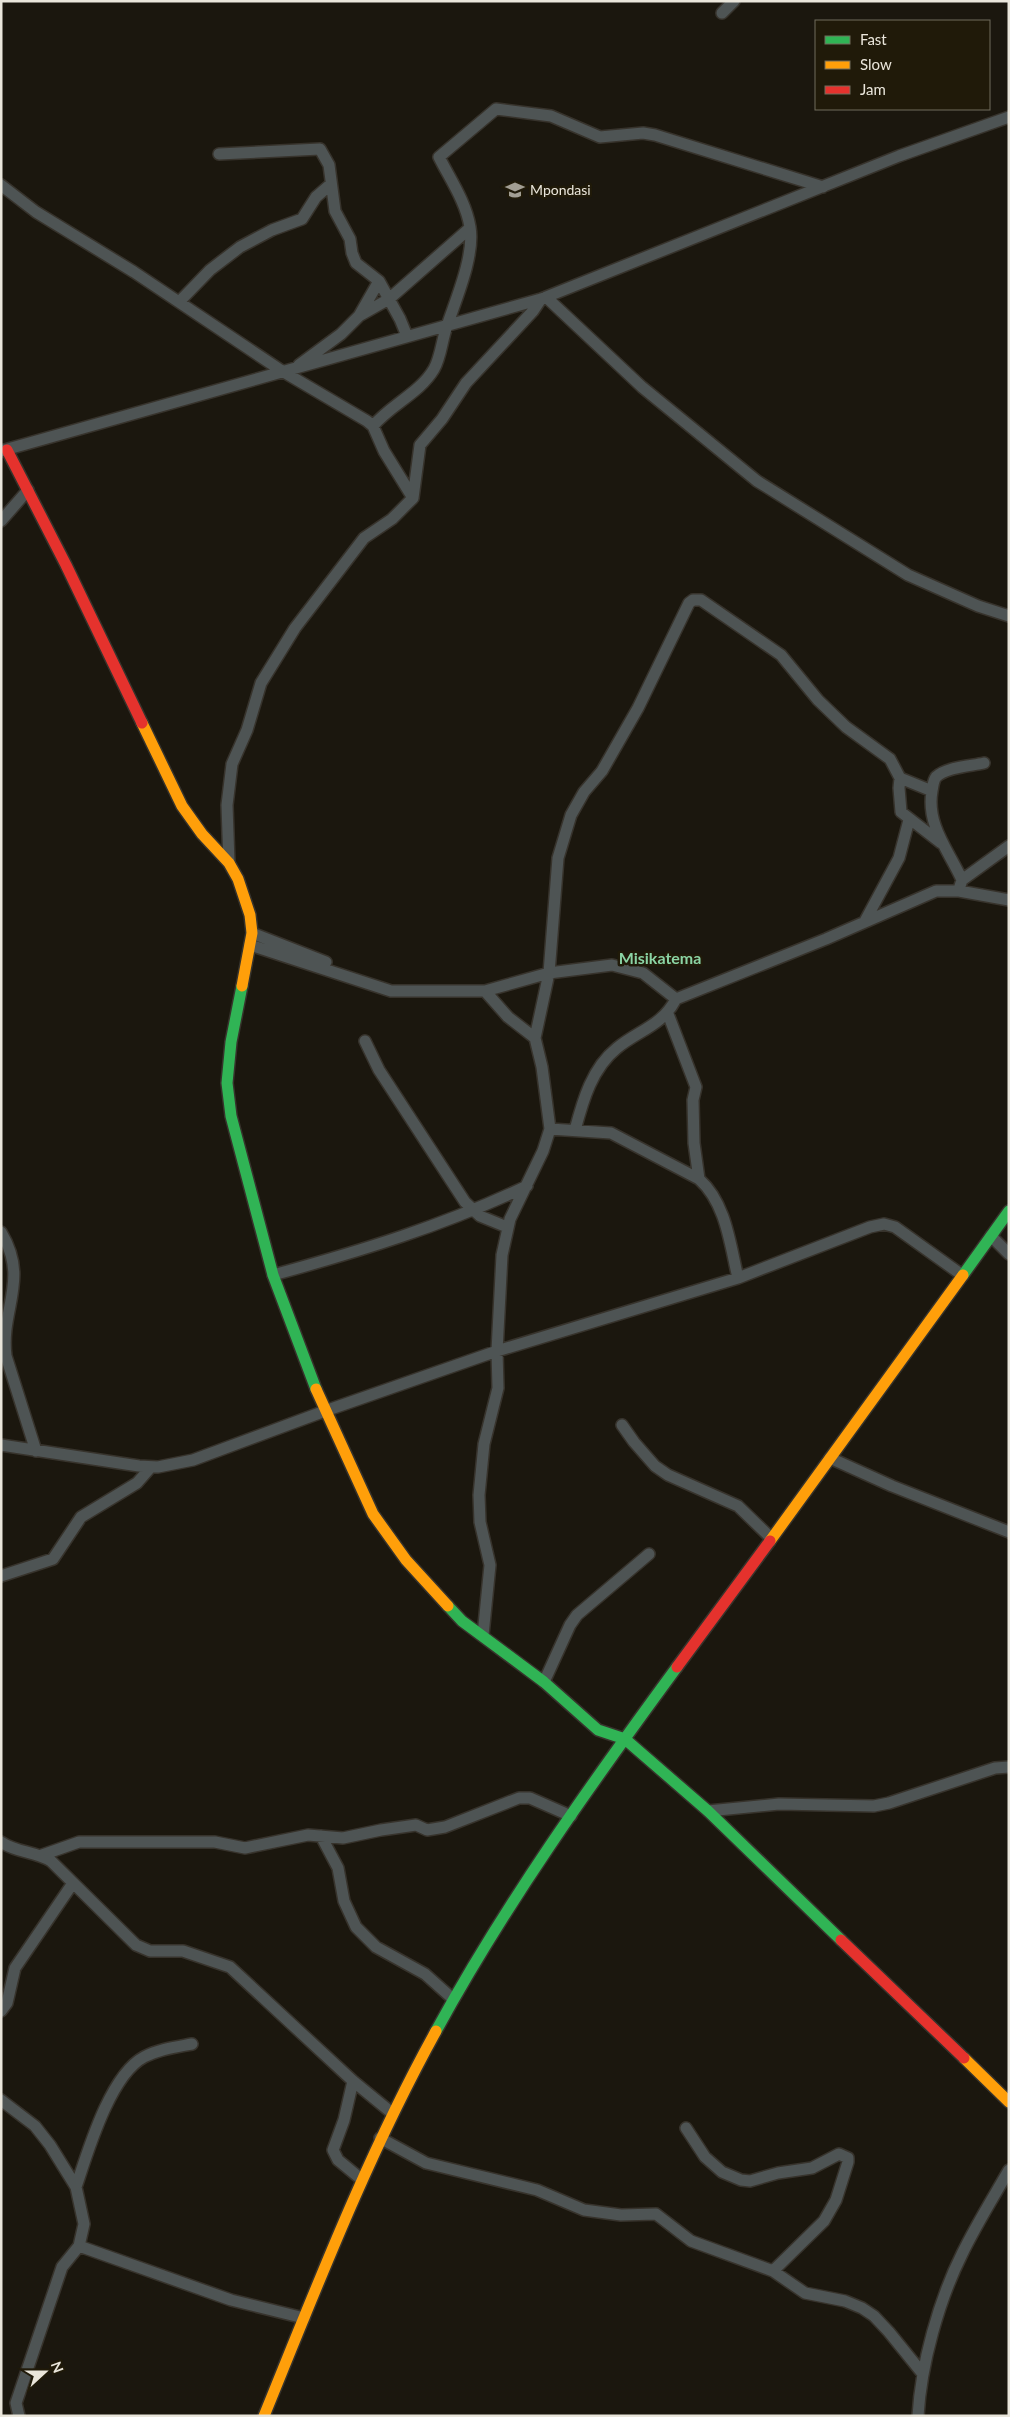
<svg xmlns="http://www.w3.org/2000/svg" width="1010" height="2417" font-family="Lato,sans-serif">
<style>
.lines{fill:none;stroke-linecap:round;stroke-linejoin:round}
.street-casing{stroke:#37332c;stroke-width:14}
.fast-casing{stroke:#37332c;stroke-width:14}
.slow-casing{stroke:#37332c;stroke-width:14}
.jam-casing{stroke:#37332c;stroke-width:14}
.street{stroke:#4e5454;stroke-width:11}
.fast{stroke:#30b455;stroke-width:11}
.slow{stroke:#ff9f0a;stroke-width:11}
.jam{stroke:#e5322d;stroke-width:11}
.labels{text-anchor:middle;stroke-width:5;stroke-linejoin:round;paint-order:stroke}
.poi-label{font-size:14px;fill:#eae6db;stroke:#201a09;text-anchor:start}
.quarter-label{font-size:16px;font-weight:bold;fill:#8bd4a4;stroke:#201a09}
</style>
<rect width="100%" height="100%" fill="#1b170e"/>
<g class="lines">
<g class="street-casing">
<path id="street" d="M722,13L734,1
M219,154L320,149L329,165L335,211L350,239L352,253L356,263L379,281L400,319L407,336
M1,185L36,212L134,272L282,371L367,421L373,426L384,451L413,498
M546,297L642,387L757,481L908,575L978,606L1009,616
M179,302L210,270L240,247L272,230L302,219L316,197L331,184
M359,316L379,281
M299,365L341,334L359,316L389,299L470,228
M373,426C390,405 420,393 434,369C441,357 442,339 447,326C456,299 475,255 470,227C466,202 450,179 439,157L496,109L551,116L600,137L643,133L655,135L823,187
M1,451L541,299L899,156L1009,117
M1,521L28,490
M900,778L899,788L901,812L941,843
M229,863L227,805L232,764L247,730L261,683L295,628L364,538L392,519L413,498L420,445L442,419L466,383L533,311L541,299
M962,880C949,851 926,825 932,791C933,786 933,781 936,777C946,767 971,766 984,763
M960,886L962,880L1009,846
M865,921L899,858L909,820
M252,933L326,962
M250,945L391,991H485L549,973L612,965L643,973L676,999
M485,991L508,1017L535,1038
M668,1014L696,1087L693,1100L694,1143L699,1179
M365,1041L379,1070L465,1202L480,1216L507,1227
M550,1129L611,1133L699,1179C726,1203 730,1244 738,1278
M575,1130C583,1100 592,1068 617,1048C639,1030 662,1026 676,999L826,939L936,891H959L1009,900
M1,1232C30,1280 0,1309 6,1356L36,1451
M991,1236L1009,1254
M273,1275C361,1251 445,1225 527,1186
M622,1425L634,1442L655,1466L668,1475L738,1506L771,1538
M1,1445L139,1466L158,1467L193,1460L325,1411L497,1351L738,1278L870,1227L884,1224L895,1227L962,1275
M830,1458L892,1486L1009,1532
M1,1576L53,1559L81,1517L137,1483L151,1467
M483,1635L490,1565L480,1522L479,1495L484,1444L498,1388L497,1351L502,1255L510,1219L543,1151L550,1129L542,1067L535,1038L549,973L558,858L571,815L584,792L602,771L638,708L689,603L693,600H701L781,655L818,700L846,727L890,759L900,778L932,791
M544,1682L570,1625L577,1615L649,1554
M708,1811L779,1804L874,1806L889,1803L995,1768L1009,1767
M321,1836L338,1868L344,1901L356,1927L376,1947L425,1974L453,1999
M1,1842C17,1853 35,1851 51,1861L136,1945L150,1951H183L230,1967L353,2081L392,2113
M42,1855L79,1842H215L245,1848L308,1835L343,1838L381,1830L416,1825L427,1830L445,1827L519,1798H530L571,1816
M1,2011L7,2003L15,1968L73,1883
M353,2081L344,2120L333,2150L338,2160L361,2179
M1,2100L35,2126L50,2145L76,2187L84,2224L79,2246L62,2267L16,2403L19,2416
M686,2128L705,2157L722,2172L741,2180L750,2181L778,2173L812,2168L839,2154L848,2158V2162L836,2200L824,2221L773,2271
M380,2138L426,2163L537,2190L584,2210L621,2215L656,2214L691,2241L773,2271L805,2293L845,2301L862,2308L874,2316L889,2332L923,2374
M76,2187C88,2151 110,2075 144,2057C159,2049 176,2047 192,2044
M79,2246L231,2300L304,2318
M918,2416C921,2364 939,2300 962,2254C976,2225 993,2198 1009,2170"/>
</g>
<g class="fast-casing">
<path id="fast" d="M242,986L231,1042L227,1083L231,1116L273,1275L316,1389
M963,1275L1009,1211
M448,1606L462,1621L544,1682L598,1730L625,1739L708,1811L841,1940
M436,2031C506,1903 591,1784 677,1667"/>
</g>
<g class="slow-casing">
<path id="slow" d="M142,723L182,806L202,834L229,863L238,879L250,915L252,933L242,986
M316,1389L373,1514L406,1560L448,1606
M770,1541L963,1275
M964,2058L1009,2102
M264,2416C317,2286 368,2154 436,2031"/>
</g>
<g class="jam-casing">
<path id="jam" d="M7,450L66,565L142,723
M677,1667L770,1541
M841,1940L964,2058"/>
</g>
<use href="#street" class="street"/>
<use href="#fast" class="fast"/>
<use href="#slow" class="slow"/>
<use href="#jam" class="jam"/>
</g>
<defs>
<g id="school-bare" transform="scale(1.5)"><path d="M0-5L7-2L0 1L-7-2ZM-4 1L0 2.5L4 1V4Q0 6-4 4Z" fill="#a29e93" stroke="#201a09" stroke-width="2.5" paint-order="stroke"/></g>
</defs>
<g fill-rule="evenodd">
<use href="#school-bare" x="515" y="190"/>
</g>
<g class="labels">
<g class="poi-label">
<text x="530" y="195">Mpondasi</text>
</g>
<g class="quarter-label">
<text x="660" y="964">Misikatema</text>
</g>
</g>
<rect width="1010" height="2417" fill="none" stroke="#eae6db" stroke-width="5"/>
<rect x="815" y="20" width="175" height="90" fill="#201a09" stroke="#716c5d"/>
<rect x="825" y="36" width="25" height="8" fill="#30b455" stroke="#716c5d"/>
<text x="860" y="45" font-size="15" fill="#eae6db">Fast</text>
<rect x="825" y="61" width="25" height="8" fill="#ff9f0a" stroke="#716c5d"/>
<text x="860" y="70" font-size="15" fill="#eae6db">Slow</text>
<rect x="825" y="86" width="25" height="8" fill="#e5322d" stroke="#716c5d"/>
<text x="860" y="95" font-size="15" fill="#eae6db">Jam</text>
<g transform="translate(45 2372) rotate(69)" stroke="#201a09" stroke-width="4" paint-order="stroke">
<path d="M0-4L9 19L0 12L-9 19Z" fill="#eae6db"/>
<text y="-8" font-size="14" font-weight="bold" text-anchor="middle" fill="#eae6db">N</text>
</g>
</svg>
